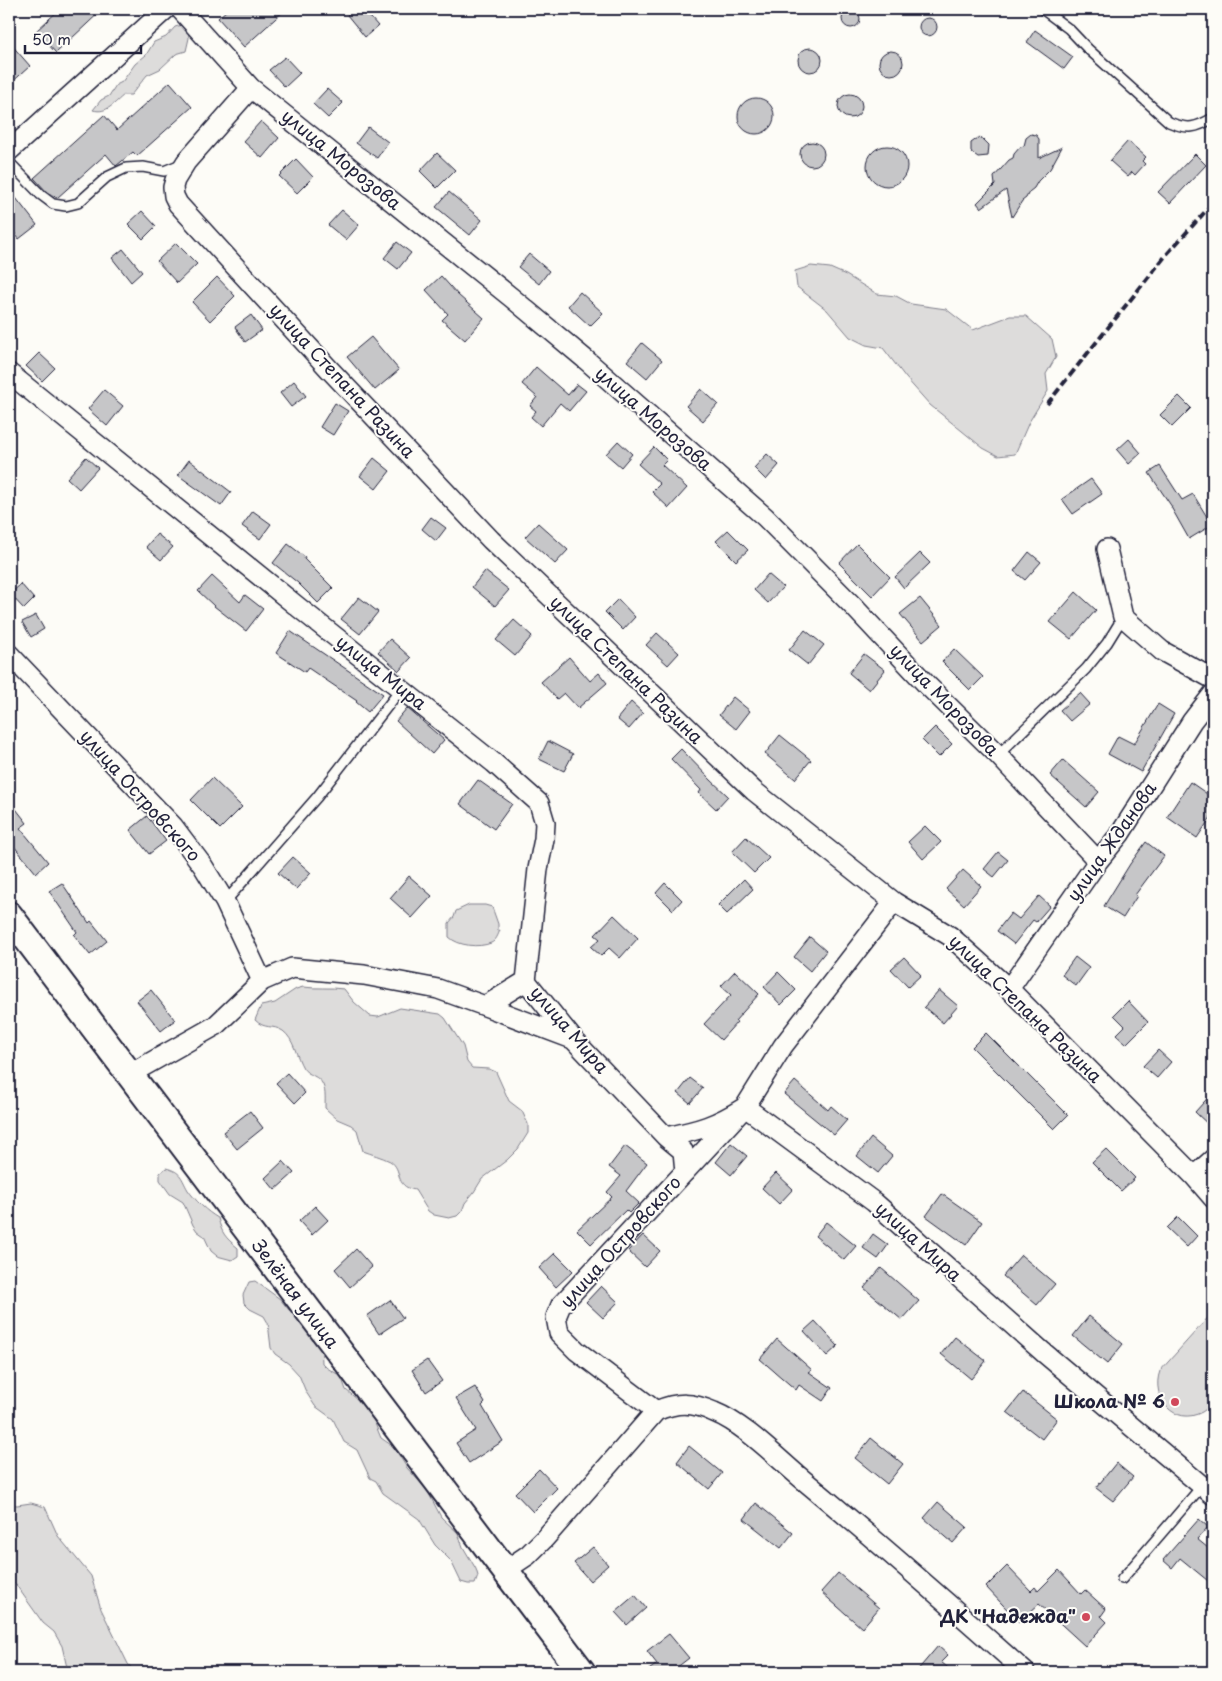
<svg xmlns="http://www.w3.org/2000/svg" width="1222" height="1681" font-family="'Playpen Sans',sans-serif">
<style>
.green{fill:#dddcdb;stroke:#807f8b}
.building{fill:#c6c6c8;stroke:#22223b}
.lines{fill:none;stroke-linecap:round;stroke-linejoin:round}
.lane-casing{stroke:#22223b;stroke-width:12}
.street-casing{stroke:#22223b;stroke-width:22}
.secondary-casing{stroke:#22223b;stroke-width:30}
.lane{stroke:#fdfcf7;stroke-width:9}
.street{stroke:#fdfcf7;stroke-width:19}
.secondary{stroke:#fdfcf7;stroke-width:26}
.rail{stroke:#22223b;stroke-width:4;stroke-dasharray:8 4;stroke-linecap:butt}
.poi-dot{fill:#d1495b;stroke:#fdfcf7;stroke-width:2}
.labels{text-anchor:middle;stroke-width:4;stroke-linejoin:round;paint-order:stroke}
.street-label{font-size:18px;fill:#22223b;stroke:#fdfcf7}
.poi-label{font-size:18px;font-weight:bold;fill:#22223b;stroke:#fdfcf7;text-anchor:end}
</style>
<rect width="100%" height="100%" fill="#fdfcf7"/>
<filter id="ink" filterUnits="userSpaceOnUse"><feTurbulence type="fractalNoise" baseFrequency=".02" numOctaves="2"/><feDisplacementMap in="SourceGraphic" scale="10" xChannelSelector="R" yChannelSelector="G"/><feConvolveMatrix kernelMatrix="1 2 1 2 8 2 1 2 1" color-interpolation-filters="sRGB"/></filter>
<g filter="url(#ink)">
<path class="green" d="M182,25L188,30L189,38L186,51L176,54L160,69L147,75L131,95H124C114,103 107,114 93,110L101,100L109,96L116,85L122,82L135,64L146,55L154,42L166,37L175,27Z
M811,266L830,268L846,275L877,294L896,296L911,304L946,309L973,330L1010,316H1026L1052,339L1056,357L1046,374L1048,391L1029,422L1015,454L998,456L983,448L930,405L906,378L883,348L866,345L850,337L827,310L797,287L795,271Z
M469,905H485L492,907L498,924V931L500,930C498,935 496,941 491,943C479,948 458,946 449,937V923L454,917L456,911Z
M303,987C317,989 330,987 344,989L354,1002L370,1016L378,1017L400,1008L440,1014L445,1018L463,1046L467,1062L472,1068L489,1069L496,1072L509,1101L522,1111L528,1124V1133L518,1149L507,1160L482,1179L474,1192L465,1203L462,1211L457,1216L449,1218L434,1215L428,1211L415,1190C393,1186 404,1170 390,1161C382,1157 371,1154 363,1151L357,1130L351,1125L337,1119L325,1108C325,1100 326,1092 323,1085C319,1075 308,1076 303,1068C296,1056 294,1039 283,1031C272,1024 265,1030 255,1020L261,1006L275,1003L296,989Z
M166,1168C182,1172 181,1178 188,1190C195,1200 207,1212 218,1218C222,1234 225,1237 238,1248V1256L232,1260L217,1256L211,1251L204,1236L197,1231L193,1225L183,1202L170,1194L160,1180V1173Z
M255,1281L280,1299L289,1310L297,1312L321,1341L322,1363L327,1368L341,1376L346,1390L369,1409L381,1438L394,1447L407,1468L427,1490L441,1517L458,1533L463,1547L476,1569L478,1576L475,1584H468L461,1582L451,1561L435,1545L419,1519L383,1493L376,1481L370,1478L357,1450L344,1442L333,1419L315,1406L306,1392L299,1375L289,1364L275,1354L271,1348L268,1323L264,1316L250,1309L244,1303L243,1295L249,1282Z
M1213,1312V1401C1210,1405 1206,1410 1202,1412C1175,1427 1150,1398 1160,1371Z
M31,1503L45,1507L58,1536L91,1576L101,1609L128,1664L135,1672H68L62,1646L54,1632L43,1623L9,1575V1504L17,1505Z"/>
<path class="building" d="M60,9H103L56,53L36,31Z
M228,9H286L244,47L218,18Z
M354,9H363L378,26L365,37L347,15Z
M842 19a9 9 0 1 1 18 0a9 9 0 1 1-18 0Z
M919 27a9 9 0 1 1 18 0a9 9 0 1 1-18 0Z
M1035,30L1073,57L1064,69L1027,42Z
M9,42L30,66L9,85Z
M798 60a12 12 0 1 1 24 0a12 12 0 1 1-24 0Z
M879 63a12 12 0 1 1 24 0a12 12 0 1 1-24 0Z
M285,57L300,73L285,87L269,70Z
M170,82L192,107L137,156L133,152L116,166L106,154L57,198L47,192L34,178L104,115L117,130Z
M327,89L343,103L328,118L313,104Z
M838 106a12 12 0 1 1 24 0a12 12 0 1 1-24 0Z
M738 116a18 18 0 1 1 36 0a18 18 0 1 1-36 0Z
M261,121L279,138L262,158L243,141Z
M368,127L388,142L377,158L356,143Z
M1031,134L1036,135L1039,139V158L1062,147L1050,169L1038,181L1034,188L1029,192L1026,198L1022,201L1012,217L1006,190L981,208L977,203L995,185L994,177L1009,160L1013,158L1014,154L1020,147L1024,146L1026,138Z
M978,138L983,139L989,145L988,156L978,157L971,152V143Z
M1128,141L1146,157L1142,161L1145,164L1135,175L1132,172L1128,177L1110,161Z
M800 154a12 12 0 1 1 24 0a12 12 0 1 1-24 0Z
M867 166a20 20 0 1 1 40 0a20 20 0 1 1-40 0Z
M437,153L455,170L437,188L420,171Z
M1195,154L1206,165L1170,203L1158,192Z
M296,159L313,177L297,193L279,176Z
M9,189L37,225L19,239L9,225Z
M449,192L482,220L470,235L436,207Z
M342,210L359,225L346,240L328,225Z
M142,211L156,226L143,239L128,224Z
M397,242L411,253L398,269L384,258Z
M176,243L197,264L177,283L157,261Z
M123,249L142,272L131,282L112,258Z
M529,254L549,271L539,284L518,267Z
M441,276L458,295L484,318L465,340L442,320L448,314L426,290Z
M217,277L235,296L210,321L192,302Z
M580,292L603,313L590,326L568,306Z
M251,315L262,330L245,342L235,327Z
M371,337L399,370L375,390L347,357Z
M642,343L662,360L647,378L627,361Z
M39,353L55,368L42,381L26,366Z
M536,367L568,395L577,384L586,391L569,411L560,403L541,426L531,417L536,411L530,406L537,397L522,384Z
M294,381L306,396L291,407L280,393Z
M701,389L718,404L703,421L686,406Z
M104,390L123,406L107,426L88,409Z
M1179,396L1191,408L1172,427L1160,415Z
M335,403L348,411L333,435L320,427Z
M1129,439L1141,453L1129,464L1117,450Z
M618,441L632,454L621,467L606,454Z
M654,447L667,460L662,465L687,488L669,508L652,492L660,484L638,464Z
M767,454L779,465L766,480L754,468Z
M86,457L98,468L79,489L67,478Z
M374,458L390,471L376,489L360,476Z
M189,460L231,492L221,506L178,475Z
M1160,466L1182,500L1193,494L1212,525L1189,539L1171,507H1172L1149,473Z
M1091,479L1102,494L1073,514L1062,499Z
M253,511L271,524L260,539L242,526Z
M431,517L446,528L436,541L422,529Z
M538,523L568,550L555,564L525,537Z
M728,530L748,550L736,561L716,541Z
M157,534L173,547L161,560L146,547Z
M288,544L305,557L304,559L333,588L318,603L298,583L273,563Z
M857,544L890,577L872,596L839,563Z
M1029,552L1041,562L1025,580L1014,571Z
M920,553L930,563L904,588L895,577Z
M485,571L509,590L495,606L472,587Z
M768,574L783,587L768,603L754,590Z
M212,576L240,602L245,595L263,609L246,631L214,606L198,591Z
M21,584L34,599L24,609L10,594Z
M1076,592L1096,610L1071,639L1050,622Z
M359,597L378,612L360,634L341,619Z
M920,598L942,625L923,641L900,614Z
M618,599L635,617L623,630L605,612Z
M36,615L44,629L31,637L22,622Z
M514,620L532,636L515,656L496,640Z
M805,630L824,645L808,665L789,650Z
M290,631L383,694L368,712L356,702L357,701L308,668L305,672L276,653Z
M657,633L679,653L668,665L646,645Z
M390,639L411,658L399,671L378,652Z
M954,649L983,677L970,690L942,662Z
M864,654L885,670L869,690L849,673Z
M569,657L590,681L599,673L607,683L578,708L564,693L557,699L541,682Z
M1080,693L1090,704L1070,721L1060,710Z
M733,697L750,711L736,729L719,715Z
M631,702L643,713L629,729L617,719Z
M1158,704L1174,714L1141,772L1108,754L1118,736L1134,744Z
M407,708L444,740L432,754L396,721Z
M935,727L952,744L939,757L922,740Z
M780,735L811,760L795,779L765,754Z
M548,741L573,754L564,771L539,759Z
M681,749L711,780L728,796L716,809L699,793L701,790L671,759Z
M1063,760L1099,792L1086,807L1050,775Z
M212,778L242,807L220,829L191,800Z
M478,780L512,804L494,829L460,804Z
M1190,782L1213,798V814L1197,838L1167,817Z
M9,800L27,823L20,828L48,862L36,873L9,840Z
M147,816L166,841L149,854L130,830Z
M925,826L941,842L923,859L908,842Z
M746,837L769,858L754,873L732,852Z
M1146,842L1164,856L1135,895L1137,896L1123,918L1104,906L1130,864Z
M998,852L1008,860L994,877L984,869Z
M293,857L311,873L296,889L278,873Z
M963,870L981,886L964,905L946,889Z
M409,876L432,896L412,918L390,898Z
M744,879L753,889L727,914L718,905Z
M62,883L89,923L91,921L107,941L90,955L74,935L77,932L49,891Z
M665,883L682,900L673,910L656,893Z
M1039,896L1050,906L1036,922L1033,920L1014,944L997,931L1011,913L1019,919Z
M614,915L638,938L620,958L609,948L601,956L591,947L600,939L595,935Z
M810,937L826,951L810,971L794,957Z
M904,957L921,975L908,987L891,969Z
M1075,957L1089,968L1076,986L1062,975Z
M735,971L759,994L735,1021L737,1022L721,1040L704,1024L731,995L721,986Z
M778,972L796,990L781,1005L764,987Z
M151,990L175,1020L161,1031L137,1001Z
M939,990L958,1006L943,1023L924,1007Z
M1128,1001L1148,1022L1126,1044L1116,1035L1125,1026L1114,1015Z
M986,1033L1068,1115L1054,1129L972,1047Z
M1158,1050L1171,1062L1157,1078L1143,1066Z
M287,1073L305,1093L295,1103L276,1083Z
M690,1078L703,1088L690,1103L678,1093Z
M795,1081L828,1110L831,1106L847,1120L834,1135L784,1094Z
M1213,1092V1129L1195,1112Z
M250,1111L263,1128L237,1149L223,1132Z
M871,1138L892,1156L878,1173L857,1156Z
M731,1143L747,1156L731,1175L716,1162Z
M625,1146L647,1163L626,1191L639,1203L629,1213L626,1210L591,1244L577,1230L612,1197L607,1192L621,1176L609,1167Z
M1106,1149L1135,1178L1121,1191L1092,1162Z
M283,1161L294,1173L275,1190L265,1178Z
M776,1173L793,1189L779,1204L762,1188Z
M942,1194L982,1222L966,1245L926,1216Z
M315,1206L328,1220L312,1235L299,1221Z
M1178,1217L1197,1236L1187,1247L1167,1228Z
M826,1222L856,1246L844,1260L815,1236Z
M873,1234L888,1245L878,1259L863,1248Z
M643,1235L660,1251L645,1267L628,1251Z
M356,1249L372,1267L350,1287L335,1269Z
M555,1253L573,1271L556,1287L539,1268Z
M1021,1255L1055,1284L1037,1305L1003,1276Z
M881,1268L919,1301L902,1320L864,1288Z
M601,1286L618,1302L603,1318L586,1302Z
M390,1300L403,1318L379,1334L367,1316Z
M1089,1316L1123,1344L1107,1364L1073,1336Z
M815,1321L838,1346L827,1356L804,1331Z
M955,1337L986,1361L971,1379L941,1354Z
M777,1339L812,1370L809,1372L832,1388L823,1401L799,1385L796,1390L760,1359Z
M427,1360L442,1381L426,1392L412,1370Z
M475,1387L485,1403L482,1406L503,1441L469,1463L456,1443L476,1430L456,1398Z
M1023,1392L1057,1419L1042,1439L1007,1412Z
M871,1438L903,1464L887,1484L855,1458Z
M689,1446L722,1473L709,1489L677,1462Z
M1116,1463L1133,1477L1113,1501L1096,1488Z
M539,1469L557,1488L533,1512L515,1493Z
M938,1502L967,1527L953,1543L924,1518Z
M756,1503L793,1533L781,1548L744,1519Z
M1199,1519L1208,1527L1197,1539L1213,1552V1585L1180,1558L1172,1568L1163,1560Z
M593,1547L608,1565L590,1581L574,1563Z
M1007,1566L1031,1591L1035,1587L1038,1591L1059,1570L1081,1594L1085,1590L1106,1609L1101,1616L1107,1622L1085,1646L1039,1604L1019,1622L986,1587Z
M838,1573L879,1608L862,1628L821,1592Z
M635,1595L646,1608L627,1625L615,1612Z
M669,1634L689,1658L671,1672H646L657,1664L647,1651Z
M938,1646L948,1655L941,1662L953,1672H916Z"/>
<g class="lines">
<g class="lane-casing">
<path id="lane" d="M1042,9L1069,29L1088,49L1169,122C1188,130 1196,128 1213,118
M9,162L41,195L53,204L66,206L78,203L107,177L126,168L143,167L164,171L181,164
M998,755L1086,669L1107,643L1123,617
M225,902L317,797L401,689
M1122,1579L1202,1486"/>
</g>
<g class="street-casing">
<path id="street" d="M180,9L251,88L512,298L585,359L765,517L853,606L928,686L998,755L1098,861
M251,88L186,162L175,180L173,187L174,196L178,204L330,370L491,540L754,791L894,902L950,936L1009,989L1194,1176L1213,1198
M9,151L166,9
M9,373L298,607L494,763L539,803L545,823L544,839L538,869L526,981L572,1038L666,1137C700,1130 715,1126 745,1107L874,1202L1043,1352L1213,1495
M1107,549L1123,617L1162,651L1213,679
M9,654L173,826L203,866L225,902L262,981
M894,902L783,1046L745,1107L561,1305L556,1317L559,1333L577,1351L656,1411C678,1402 692,1402 714,1412C744,1424 776,1457 801,1478C877,1541 951,1606 1025,1672
M1009,989L1098,861L1120,834L1192,721L1213,694
M485,1006L570,1038
M130,1074L215,1026L262,981L292,968L364,975L438,989L485,1006L526,981
M666,1137L683,1151L685,1172
M1194,1176L1213,1159
M504,1571L528,1555L545,1538L656,1411"/>
</g>
<g class="secondary-casing">
<path id="secondary" d="M9,915L582,1672"/>
</g>
<use href="#lane" class="lane"/>
<use href="#street" class="street"/>
<use href="#secondary" class="secondary"/>
<path class="rail" d="M1047,404L1167,254L1213,203"/>
</g>
</g>
<g class="poi-dot">
<circle cx="1175" cy="1402" r="5"/>
<circle cx="1086" cy="1617" r="5"/>
</g>
<g class="labels">
<g class="street-label">
<text transform="translate(341 160) rotate(39)" y="6">улица Морозова</text>
<text transform="translate(342 381) rotate(47)" y="6">улица Степана Разина</text>
<text transform="translate(653 419) rotate(41)" y="6">улица Морозова</text>
<text transform="translate(626 670) rotate(44)" y="6">улица Степана Разина</text>
<text transform="translate(381 673) rotate(38)" y="6">улица Мира</text>
<text transform="translate(944 700) rotate(46)" y="6">улица Морозова</text>
<text transform="translate(140 796) rotate(48)" y="6">улица Островского</text>
<text transform="translate(1112 842) rotate(-55)" y="6">улица Жданова</text>
<text transform="translate(1025 1009) rotate(44)" y="6">улица Степана Разина</text>
<text transform="translate(569 1030) rotate(49)" y="6">улица Мира</text>
<text transform="translate(621 1242) rotate(-48)" y="6">улица Островского</text>
<text transform="translate(918 1242) rotate(42)" y="6">улица Мира</text>
<text transform="translate(295 1294) rotate(53)" y="6">Зелёная улица</text>
</g>
<g class="poi-label">
<text x="1165" y="1408">Школа № 6</text>
<text x="1076" y="1623">ДК "Надежда"</text>
</g>
</g>
<rect width="1222" height="1681" fill="none" stroke="#fdfcf7" stroke-width="30"/>
<rect x="15" y="15" width="1192" height="1651" fill="none" stroke="#22223b" stroke-width="2" filter="url(#ink)"/>
<path d="M25 45v8h116v-8" fill="none" stroke="#22223b" stroke-width="2.5"/>
<text x="32" y="45" font-size="15" fill="#22223b" stroke="#fdfcf7" stroke-width="4" paint-order="stroke">50 m</text>
</svg>
